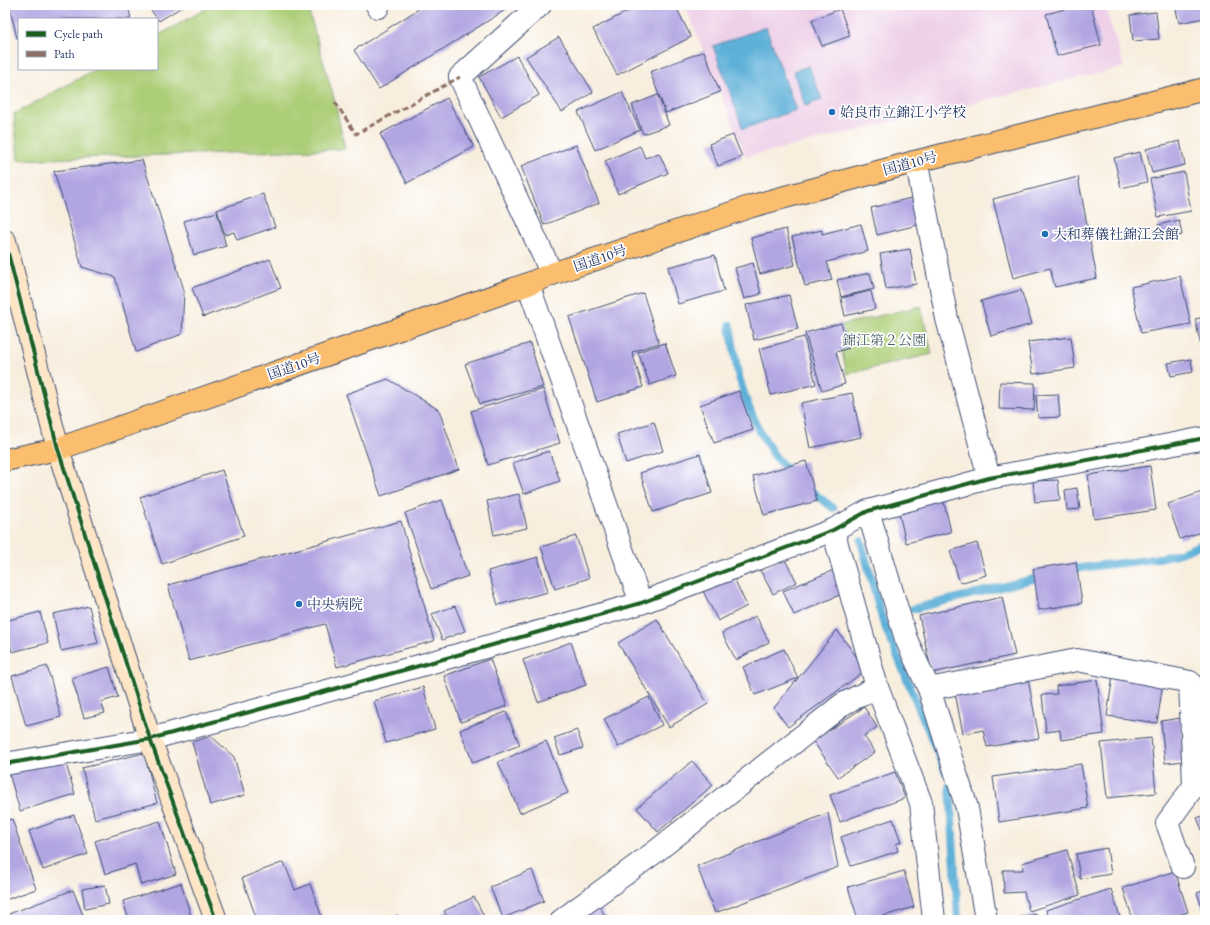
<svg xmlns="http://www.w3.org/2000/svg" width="1210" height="925" font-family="'EB Garamond','Noto Serif JP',serif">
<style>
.built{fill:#eed0e8}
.green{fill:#acce77;stroke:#647e6a}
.water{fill:#5db0d8;stroke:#3c709b}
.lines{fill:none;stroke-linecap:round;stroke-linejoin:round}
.stream{stroke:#5db0d8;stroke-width:8}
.building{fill:#b2a6e2}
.street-casing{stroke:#3c4c71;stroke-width:24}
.secondary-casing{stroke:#3c4c71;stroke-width:24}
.highway-casing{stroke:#3c4c71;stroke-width:24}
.street{stroke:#fff;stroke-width:22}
.secondary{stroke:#fde5c5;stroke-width:22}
.highway{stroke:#fabe6e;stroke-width:22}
.quiet{stroke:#8d6e63;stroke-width:3;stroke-dasharray:6 3;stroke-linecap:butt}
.cycleway-casing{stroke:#fff;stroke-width:6}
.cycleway{stroke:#1b5e20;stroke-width:4}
.poi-dot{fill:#1f6fb2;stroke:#fff;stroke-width:1.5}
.labels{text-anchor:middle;stroke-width:3.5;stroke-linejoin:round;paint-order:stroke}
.poi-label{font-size:14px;fill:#1b2f5e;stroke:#fff;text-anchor:start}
.street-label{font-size:14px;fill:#1b2f5e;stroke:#fff}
.park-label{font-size:14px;fill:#465f66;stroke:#fff}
</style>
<rect width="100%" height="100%" fill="#fff"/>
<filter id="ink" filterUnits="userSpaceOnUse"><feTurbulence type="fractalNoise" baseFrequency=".025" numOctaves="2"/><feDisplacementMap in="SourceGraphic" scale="8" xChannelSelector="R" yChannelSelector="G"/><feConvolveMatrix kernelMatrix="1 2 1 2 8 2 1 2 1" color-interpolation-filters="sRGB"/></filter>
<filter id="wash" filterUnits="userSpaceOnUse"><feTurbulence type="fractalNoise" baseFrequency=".012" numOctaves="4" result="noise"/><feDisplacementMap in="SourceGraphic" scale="16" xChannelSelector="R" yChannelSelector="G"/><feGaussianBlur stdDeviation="0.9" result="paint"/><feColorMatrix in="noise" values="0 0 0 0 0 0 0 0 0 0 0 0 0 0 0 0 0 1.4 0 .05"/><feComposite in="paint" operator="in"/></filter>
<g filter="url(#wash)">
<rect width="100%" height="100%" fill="#f8eede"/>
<path class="built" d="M685,5H1105L1124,67L746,157Z"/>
<path class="green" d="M213,5H307L335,102L345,149L18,160L14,114L96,69H157V36Z
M921,306L932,354L847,374L836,326Z"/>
<path class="water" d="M766,27L796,110L743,129L713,46Z
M809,66L822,100L805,106L793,71Z"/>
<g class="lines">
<path class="stream" d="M730,325L738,374L747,403L759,430L774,455L791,475
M806,487L833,508
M861,541L882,619L945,771
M1066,571C1112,560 1163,566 1205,542
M913,609L1045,576
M950,785L958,920"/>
</g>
<g id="blocks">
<path class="building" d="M9,5H128L131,19H19V38H17Z
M147,5H185L159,21Z
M425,5H509L510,7L379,89L354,50Z
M640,5H675L691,37L617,75L593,29Z
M1080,5H1091L1101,45L1057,56L1046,14Z
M1175,5H1205V18L1179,23Z
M840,9L850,36L822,46L812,20Z
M1156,12L1159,39L1133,41L1130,15Z
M559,37L593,92L562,112L526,57Z
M704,51L720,92L666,113L650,72Z
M517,56L539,95L501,117L479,77Z
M622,92L640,130L595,150L578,112Z
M658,95L669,125L643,134L632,105Z
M447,98L474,147L407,183L380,134Z
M733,135L742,157L718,166L709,144Z
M1180,141L1185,165L1152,173L1146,149Z
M576,145L599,203L544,225L521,166Z
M640,146L645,158L659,153L668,173L618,194L605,161Z
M1140,152L1147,182L1121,188L1114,158Z
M142,160L184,290L182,334L136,352L115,277L82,267L54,171Z
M1184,172L1191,211L1158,217L1150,179Z
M1078,177L1097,278L1055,287L1050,268L1013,278L993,199Z
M263,194L275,227L237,240L234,232L225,235L217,210Z
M919,196L926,223L877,235L871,208Z
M217,212L226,246L194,255L184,221Z
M1179,220L1182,235L1161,240L1158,225Z
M861,224L868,251L827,262L832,280L805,286L792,237L822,230V234Z
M786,229L795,265L760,274L751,238Z
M910,249L916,284L886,289L880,254Z
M715,255L724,291L678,304L668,267Z
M270,259L281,288L203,317L192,288Z
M753,263L761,294L744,299L735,268Z
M870,273L874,289L841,297L837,280Z
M1180,276L1191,324L1141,333L1131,287Z
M1021,290L1032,324L991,336L981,301Z
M871,291L875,309L845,316L841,298Z
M643,293L659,343L632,352L643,387L597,402L569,317Z
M789,295L798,329L754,340L746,305Z
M1205,317V355H1203L1195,319Z
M841,323L849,348L836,352L845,384L822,391L805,333Z
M804,337L816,384L771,395L759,349Z
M1071,337L1075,368L1033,374L1028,342Z
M530,343L543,387L480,404L465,364Z
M665,343L676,376L650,385L638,352Z
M1191,359L1193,372L1171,376L1168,363Z
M388,379L439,410L459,469L381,496L346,394Z
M1000,382L1035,383L1034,410L999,409Z
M543,389L560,443L488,465L471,411Z
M739,391L753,430L714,443L700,405Z
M852,393L861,437L810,448L801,403Z
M1058,394L1060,417L1038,418L1036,395Z
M654,422L663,451L626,463L617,434Z
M549,451L560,481L524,494L513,463Z
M700,454L712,493L653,512L640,473Z
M806,461L817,501L764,515L753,476Z
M1150,466L1156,510L1094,519L1088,475Z
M222,470L244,536L162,564L140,497Z
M1058,480L1060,500L1035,502L1033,481Z
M940,485L951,532L906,543L895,496Z
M1077,488L1080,509L1067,510L1065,490Z
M1205,491V531L1180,539L1168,504Z
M519,494L527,528L494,535L487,501Z
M442,500L468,576L431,589L405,513Z
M401,521L434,641L337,667L325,624L189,661L168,585Z
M576,536L589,578L555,589L541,547Z
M977,543L986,575L960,583L950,551Z
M538,557L548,592L498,605L488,571Z
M784,558L797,582L773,594L760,570Z
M1076,562L1082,603L1039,610L1033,569Z
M834,570L844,593L794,615L783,591Z
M733,576L747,606L718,621L703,591Z
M1002,597L1015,655L932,673L919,616Z
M89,606L98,643L61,651L53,614Z
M455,606L465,631L442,640L432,614Z
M40,612L48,643L12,652L5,626V621Z
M756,616L769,642L736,660L722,633Z
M657,619L708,704L669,727L618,643Z
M837,630L866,670L788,727L774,708Z
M571,642L586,685L538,702L523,660Z
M784,649L798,678L755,695L743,667Z
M490,659L507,706L461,722L444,676Z
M47,666L61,717L26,726L12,676Z
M109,667L118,697L101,702L105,713L84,718L72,678Z
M1113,675L1163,683L1157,723L1107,716Z
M1028,679L1039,738L987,747L983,730L963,734L955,693Z
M1097,680L1104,734L1061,740L1060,730L1046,732L1042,695L1057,694L1056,686Z
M423,687L435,729L386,743L374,701Z
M649,697L662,725L618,747L604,719Z
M864,707L877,727L864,736L875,752L838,777L813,741Z
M506,712L520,745L473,763L460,730Z
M1181,718L1186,761L1165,763L1161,721Z
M577,730L583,748L560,755L554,738Z
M211,736L234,757L245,795L210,805L192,742Z
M1151,738L1156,793L1107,798L1101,743Z
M546,741L568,793L520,813L498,762Z
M144,753L157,803L95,819L82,768Z
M64,757L75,794L20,811L9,773Z
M692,761L713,785L658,832L637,808Z
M1081,764L1088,808L999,822L993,777Z
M895,772L905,798L840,822L830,795Z
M828,813L838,867L715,913L697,866Z
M74,815L88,854L43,870L29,831Z
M1205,815V837L1197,818Z
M12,819L36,889L5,900V821Z
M893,819L901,842L896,844L898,851L851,866L841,837Z
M160,821L176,874L141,885L135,864L105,874L95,841Z
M1107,848L1111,874L1080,879L1076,854Z
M1067,850L1080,895L1029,911L1024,892L1004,893L1003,870H1023L1022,863Z
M284,862L295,890L310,884L323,920H257L242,878Z
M532,870L544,901L503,918L490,887Z
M904,871L914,907L870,920H858L848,887Z
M1175,871L1188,912L1162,920H1133L1123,888Z
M181,883L192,920H129L123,901Z
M105,885L109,904L85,909L82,889Z
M1111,889L1121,920H1049L1046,910Z
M73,890L85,920H7L6,915Z
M1205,890V916L1197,893Z
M590,892L608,920H545Z
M474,897L486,920H449L444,911Z
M1036,914L1038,920H1013V919Z
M398,915L399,920H385Z"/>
</g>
</g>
<g filter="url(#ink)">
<use href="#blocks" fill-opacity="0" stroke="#3c4c71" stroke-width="1"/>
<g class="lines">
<g class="street-casing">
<path id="street" d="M377,5L378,7
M540,5L460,77L552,274
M914,162L919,175L947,319L989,478
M528,284L641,603
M868,511L906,639L929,689L967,808L986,920
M833,530L877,687L921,803L934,920
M929,689L1077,660L1190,682L1194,786L1167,823L1183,867
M5,764L150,739L415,667L641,603L833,530L868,511L989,478L1164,446L1205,438
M562,920L655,852L843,704L877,687"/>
</g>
<g class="secondary-casing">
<path id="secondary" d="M5,241L58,449L150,739L216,920"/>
</g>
<g class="highway-casing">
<path id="highway" d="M5,460L58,449L528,284L552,274L752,206L914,162L1205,89"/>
</g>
<use href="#street" class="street"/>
<use href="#secondary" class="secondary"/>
<use href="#highway" class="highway"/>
<path class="quiet" d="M335,102L356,134L460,77"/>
<g class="cycleway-casing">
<path id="cycleway" d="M5,241L58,449L150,739L216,920
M5,764L150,739L415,667L641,603L833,530L868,511L989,478L1164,446L1205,438"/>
</g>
<use href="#cycleway" class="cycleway"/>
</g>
</g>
<g class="poi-dot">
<circle cx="832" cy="112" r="4"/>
<circle cx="1045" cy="234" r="4"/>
<circle cx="299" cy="604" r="4"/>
</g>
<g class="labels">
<g class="poi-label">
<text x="840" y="117">姶良市立錦江小学校</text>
<text x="1053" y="239">大和葬儀社錦江会館</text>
<text x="307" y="609">中央病院</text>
</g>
<g class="street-label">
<text transform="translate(910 163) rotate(-15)" y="5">国道10号</text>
<text transform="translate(600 258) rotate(-19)" y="5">国道10号</text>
<text transform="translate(294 366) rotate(-19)" y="5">国道10号</text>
</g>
<g class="park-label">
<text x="884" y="345">錦江第２公園</text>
</g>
</g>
<rect width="1210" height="925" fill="none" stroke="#fff" stroke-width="20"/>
<rect x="18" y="18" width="140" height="52" fill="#ffffff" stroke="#a4acbf"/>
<rect x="26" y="31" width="20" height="6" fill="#1b5e20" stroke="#a4acbf"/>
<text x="54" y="38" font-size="12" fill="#1b2f5e">Cycle path</text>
<rect x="26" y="51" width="20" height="6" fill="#8d6e63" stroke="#a4acbf"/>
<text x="54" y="58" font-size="12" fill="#1b2f5e">Path</text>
</svg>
